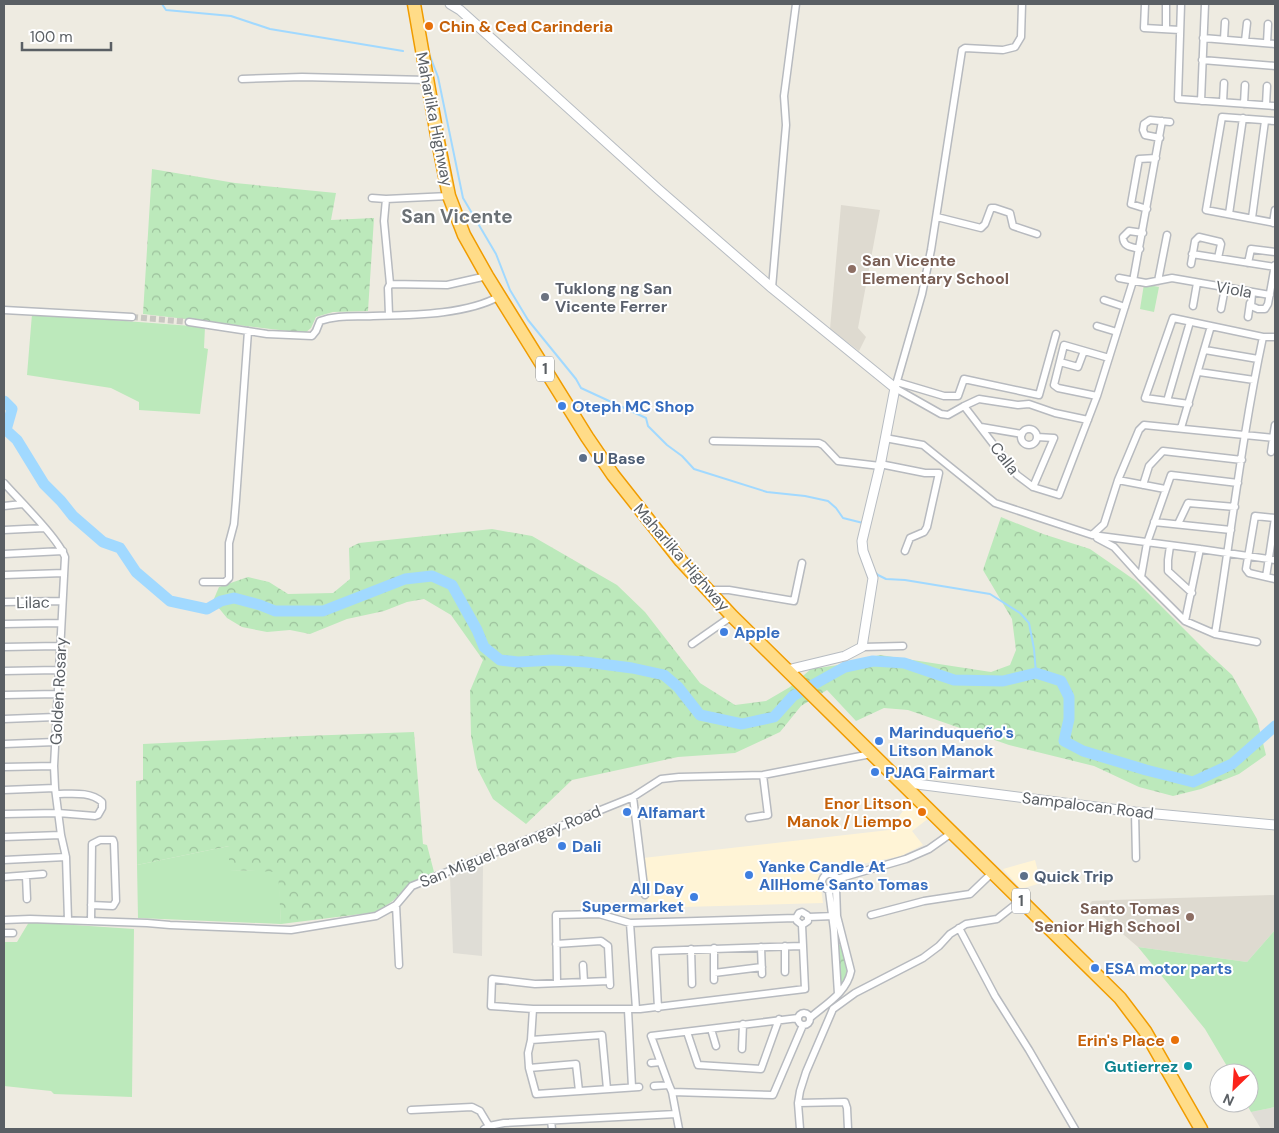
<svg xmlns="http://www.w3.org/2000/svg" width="1279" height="1133" font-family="'DM Sans',sans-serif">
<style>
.commercial{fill:#fff4d6}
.industrial{fill:#dfddd6}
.education{fill:#dedad0}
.grass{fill:#bce9bb}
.forest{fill:url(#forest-crowns)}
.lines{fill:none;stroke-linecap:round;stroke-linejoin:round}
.stream{stroke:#a1d9ff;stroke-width:2}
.river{stroke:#a1d9ff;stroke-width:11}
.street-tunnel{stroke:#c9c8c2;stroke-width:6;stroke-dasharray:6 3;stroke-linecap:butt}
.street-casing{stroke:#b7babf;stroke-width:9}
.secondary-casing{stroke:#b7bcc2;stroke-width:11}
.highway-casing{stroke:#f09c00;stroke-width:15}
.street{stroke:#fff;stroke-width:6}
.secondary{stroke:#fff;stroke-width:9}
.highway{stroke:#ffdc88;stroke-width:12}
.food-dot{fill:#e8710a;stroke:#fff;stroke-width:2}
.education-dot{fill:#8d6e63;stroke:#fff;stroke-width:2}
.worship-dot{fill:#6b7280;stroke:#fff;stroke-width:2}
.shop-dot{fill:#3f7fe0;stroke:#fff;stroke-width:2}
.service-dot{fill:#5c6f8a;stroke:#fff;stroke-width:2}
.culture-dot{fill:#0f9aa8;stroke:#fff;stroke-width:2}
.labels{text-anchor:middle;stroke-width:4;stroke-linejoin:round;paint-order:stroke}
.shield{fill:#fff;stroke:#8c8f92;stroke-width:1}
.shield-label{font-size:15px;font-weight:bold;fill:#5a5f64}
.food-label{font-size:16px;font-weight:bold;fill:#c56008;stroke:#fff;text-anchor:end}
.street-label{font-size:16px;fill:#5a5f64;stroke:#fff}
.education-label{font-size:16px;font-weight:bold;fill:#785e54;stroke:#fff;text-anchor:start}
.worship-label{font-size:16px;font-weight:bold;fill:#5b616d;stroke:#fff;text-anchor:start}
.shop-label{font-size:16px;font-weight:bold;fill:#366cbe;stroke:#fff;text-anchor:start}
.service-label{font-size:16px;font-weight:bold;fill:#4e5e75;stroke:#fff;text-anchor:start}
.culture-label{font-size:16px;font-weight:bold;fill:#0d838f;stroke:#fff;text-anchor:end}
.quarter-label{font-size:19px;font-weight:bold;fill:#6b7176;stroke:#fff}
</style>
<defs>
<pattern id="forest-crowns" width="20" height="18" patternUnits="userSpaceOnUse" patternTransform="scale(1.25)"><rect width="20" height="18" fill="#bce9bb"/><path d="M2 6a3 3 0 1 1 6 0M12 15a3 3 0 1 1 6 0" fill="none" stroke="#9cc09c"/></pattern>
</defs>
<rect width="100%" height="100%" fill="#eeebe1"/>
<path class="commercial" d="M911,800L929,818L912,831L923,845L901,856L819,873L823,903L648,908L643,858L889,830Z
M1035,860L1041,883L1021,889L1003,869Z"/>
<path class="industrial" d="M483,865L482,956L453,953L450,877Z
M1275,1107V1129H1261L1251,1112Z"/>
<path class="education" d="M841,205L880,210L858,328L866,337L859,351L830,329Z
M1275,895V930L1247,962L1138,947L1089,905L1092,901L1113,900Z"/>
<path class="grass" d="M1144,284L1159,287L1154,312L1140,309Z
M32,314L205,327L204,348L208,349L200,414L139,410V402L111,388L27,375Z
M229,846V870L279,871L281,924L138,918L137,865Z
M29,922L134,929L132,1097L54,1094L51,1091L4,1086V942H17Z
M1275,930V1107L1251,1112L1246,1103H1249V1073H1231L1205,1029L1138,947L1247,962Z"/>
<path class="forest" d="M152,169L235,183L336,193L331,220L374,218L368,311L333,312L316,317L311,328L305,333L143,314Z
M1001,517L1043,534L1090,549L1136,581L1206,651L1232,675L1257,719L1266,755L1239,774L1201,789L1173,796L1139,787L1094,766L1009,745L908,710L884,708L856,721L827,690L801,706L780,732L735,753L678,757L572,780L526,824L493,799L477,768L471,736L470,691L483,660L451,615L424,599L407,602L384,611L347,619L310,634L290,630L267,632L242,627L227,618L213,601L219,587L248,577L269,582L288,594L333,593L350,579L349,548L359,543L492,529L532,536L617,585L645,612L700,683L735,705L766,701L790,687L811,669L845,664L880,655L991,672L1010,665L1016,650L1012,619L983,570Z
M414,732L423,844L427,845L434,872L410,883L394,900L377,912L281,924L278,872L229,870V846L137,865L136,781L143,780V744L304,736Z
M837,945H843C848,965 853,969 840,987Z"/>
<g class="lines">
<path class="stream" d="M162,4L166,10L231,16L270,29L403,51
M430,56L438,77L463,198L496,254L510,290L528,320L576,379L581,388L646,418L648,426L667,445L682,456L694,469L767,492L805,496L828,501L836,508L843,518L863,523
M874,571L878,575L886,579L905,580L990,594L1020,613L1029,623L1034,649L1036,673"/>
<path class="river" d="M4,401L12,409L6,430L17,440L44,484L61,501L73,516L103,542L120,548L136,572L170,601L207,609L221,601L234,598L260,605L275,611H323L405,579L432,576L452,585L477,630L484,647L500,660L518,662L553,660L586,662L632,668L664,675L678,687L700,715L742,724L774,717L793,696L845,667L873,661L904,663L954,680L1003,681L1036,673L1061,681L1069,697V719L1064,741L1083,751L1146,770L1193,782L1232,764L1275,726"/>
<path class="street-tunnel" d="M132,317L189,322"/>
<g class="street-casing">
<path id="street" d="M1022,4L1021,37L1015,47L1003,50L965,48L962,50L931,250L922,294L895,388L941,414L948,415L964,406L979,399L1018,405L1029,404L1055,413L1088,420
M1145,4L1144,28L1180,30
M1181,4L1178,99L1275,106
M1166,29V4
M1203,38L1275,44
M1224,39L1225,22
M1245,41L1247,23
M1267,43L1268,24
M1202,60L1275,66
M242,79L302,77L427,80
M1201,101L1205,4
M1223,102L1224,83
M1244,104L1245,85
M1266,105L1267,86
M1275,121L1222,117L1206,210L1275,223
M1160,138L1145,135L1143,130L1144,124L1150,120L1170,122
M372,198L386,199
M1147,209L1131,204L1139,159L1156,158
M1229,214L1243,118
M937,217L981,228L985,224L991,208H995L1010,213L1013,226L1037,234
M1252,218L1265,121
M1273,223L1275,210
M1140,249C1131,247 1123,247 1123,237L1129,231L1143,233
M1192,254L1275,267
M1248,263L1251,249L1275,252
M1191,264L1195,241L1199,237L1220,242L1221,244L1218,258
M1119,278L1146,283L1172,278L1270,295
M1158,281L1167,235
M390,284L447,285L487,276
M772,288L786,125L784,96L796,4
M1252,293L1251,306L1258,309H1265L1268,304L1275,265
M1104,300L1125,307
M1193,306L1197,283
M1221,309L1225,288
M4,310L132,317
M389,315L388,288L390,284L384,221L386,199L449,196
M1248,317L1250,303
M189,322L267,334L312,336L316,331L320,321C337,315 354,317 373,316C412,315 466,315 500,296
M1097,326L1117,332
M1263,337H1275
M1205,350L1258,359
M1060,362L1078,367L1084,351
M1199,372L1254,380
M897,382L944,396H958L964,379L1039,395L1056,334
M1097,396L1058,388L1054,385L1064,345L1109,358
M1167,401L1190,322
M1189,404L1145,398L1173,318L1263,337C1242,435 1231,535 1215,634L1185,621L1141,577L1147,543L1171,475L1238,483
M964,406L1017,475L1033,487L1059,495L1097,396L1133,281L1162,121
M981,427L1022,434
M1181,428L1211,326
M1021 437a8 8 0 1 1 16 0a8 8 0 1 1-16 0Z
M885,438L923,445L995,503L1092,535L1104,524L1118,480L1139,430L1144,425L1275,438
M713,441L819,443L823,445L838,461L880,466
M1271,452L1275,425
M880,464L925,473H939L927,527L924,532L910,538L905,551
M1118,480L1165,489
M4,483C19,500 58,538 65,557L54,766L55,788L61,835L66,857L68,920
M1143,485L1149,466L1163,451L1242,460
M1033,487L1054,438L1037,437
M4,506L22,504
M1275,518L1255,516L1246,569L1249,573L1275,579
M1154,522L1231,530
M1178,524L1188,503L1235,507
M4,530L45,528
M1092,535L1200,549L1275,560
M1097,538L1114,547L1141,577
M1170,546L1168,560V571L1192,593
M4,554L63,551
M4,575L64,573
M1266,577L1275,518
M203,582H225L229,578V543L234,524L236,500L248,331
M708,590H729L794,601L802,563
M4,602L62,601
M1185,621L1200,549
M4,624L61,623
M1215,634L1257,642
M692,644L732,616
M4,647L59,646
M862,647L903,646
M4,671L58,670
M4,695L58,694
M4,719L56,717
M4,744L55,742
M4,767L54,766
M4,790L55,788
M633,797L645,895
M1135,812L1136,858
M4,814L58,813L95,816L98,815L102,808V802C90,791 71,794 56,794
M749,818L768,815L763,775
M4,837L61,835
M4,860L66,857
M822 882a8 8 0 1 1 16 0a8 8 0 1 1-16 0Z
M26,876L27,899
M4,877L43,874
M837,879L906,859L929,849L953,832
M829,891L834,930L838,994
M396,905L399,965
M871,915L924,901L970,894L993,872
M808,917V921L802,925L797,921L796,918L799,913L802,912L807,915L808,917L834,916
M4,920L30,919L147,923L170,925L291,930L376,916L396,905L412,886L633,797L661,779L679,777L763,775L871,754
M91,921L92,844L100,840H113L114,843L116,901L113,906L91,905
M630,923L636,1009
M959,928L995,996L1029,1050L1075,1129
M4,933H13
M556,944L601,941L608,946L610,985
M785,946V972
M761,947L762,974
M714,948V980
M691,949L692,984
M583,965L584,982
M714,973L762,967
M609,981L535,984L492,979L491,1006L533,1009H640L805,989L802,925
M557,983L556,915L599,914L630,923L796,918
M658,1008L655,951L802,946
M533,1009L531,1040L528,1053L529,1068L536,1094L639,1087
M628,1010L632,1087
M798 1019a6 6 0 1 1 12 0a6 6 0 1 1-12 0Z
M811,1017C826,1004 847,992 851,971L837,916L836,888
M711,1029L716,1046
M687,1032L698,1065L761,1069L779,1019
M531,1040L602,1035L607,1089
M742,1049L743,1024
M651,1063L660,1062
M529,1068L576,1064L579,1091
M654,1086L669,1085
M672,1092L773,1095L803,1025
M798,1103L800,1129
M411,1110L472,1107L480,1111L489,1126
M551,1121L552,1129
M484,1129L489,1126L504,1123L676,1114
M679,1129L672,1092L669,1085L651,1036L798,1018
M848,1129L847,1108L845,1102L798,1103L800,1091L806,1072L833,1009L855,993L923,958L939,946L950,934L966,924L997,919L1021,900"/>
</g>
<g class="secondary-casing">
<path id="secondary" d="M450,4L460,10L658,189L772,288L895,388L880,466L862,541L863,551L873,578L862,647L845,656L787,670
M901,782L1135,812L1275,825"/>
</g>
<g class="highway-casing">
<path id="highway" d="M414,4L438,141L449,196L464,235L487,276L587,437L613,475L681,561L732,616L1120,998L1145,1031L1201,1129"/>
</g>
<use href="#street" class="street"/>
<use href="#secondary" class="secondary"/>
<use href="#highway" class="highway"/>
</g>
<g class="food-dot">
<circle cx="429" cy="26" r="5"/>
<circle cx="922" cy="812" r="5"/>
<circle cx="1175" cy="1040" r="5"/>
</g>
<g class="education-dot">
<circle cx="852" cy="269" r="5"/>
<circle cx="1190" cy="917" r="5"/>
</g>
<circle class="worship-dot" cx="545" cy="297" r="5"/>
<g class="shop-dot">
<circle cx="562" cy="406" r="5"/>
<circle cx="724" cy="632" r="5"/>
<circle cx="879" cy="741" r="5"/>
<circle cx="875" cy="772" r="5"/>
<circle cx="627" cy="812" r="5"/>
<circle cx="562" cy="846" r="5"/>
<circle cx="749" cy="875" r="5"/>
<circle cx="694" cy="897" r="5"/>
<circle cx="1095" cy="968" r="5"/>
</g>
<g class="service-dot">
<circle cx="583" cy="458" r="5"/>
<circle cx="1024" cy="876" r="5"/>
</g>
<circle class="culture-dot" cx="1188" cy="1066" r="5"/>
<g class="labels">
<g class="shield">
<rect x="536" y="356.5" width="18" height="25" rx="4"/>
<rect x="1012" y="888.5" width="18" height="25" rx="4"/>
</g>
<g class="shield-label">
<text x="545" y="374">1</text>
<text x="1021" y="906">1</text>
</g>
<g class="food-label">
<text x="439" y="32" text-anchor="start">Chin &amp; Ced Carinderia</text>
<text x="912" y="809">Enor Litson<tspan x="912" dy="18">Manok / Liempo</tspan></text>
<text x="1165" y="1046">Erin's Place</text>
</g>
<g class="street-label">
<text transform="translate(435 119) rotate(79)" y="6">Maharlika Highway</text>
<text transform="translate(1234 289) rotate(10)" y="6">Viola</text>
<text transform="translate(1005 458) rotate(52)" y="6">Calla</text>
<text transform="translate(682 557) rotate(49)" y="6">Maharlika Highway</text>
<text transform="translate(33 602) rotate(-1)" y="6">Lilac</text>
<text transform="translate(58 691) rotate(-87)" y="6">Golden Rosary</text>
<text transform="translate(1088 805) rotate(7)" y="6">Sampalocan Road</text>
<text transform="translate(510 846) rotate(-22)" y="6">San Miguel Barangay Road</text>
</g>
<g class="education-label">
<text x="862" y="266">San Vicente<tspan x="862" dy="18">Elementary School</tspan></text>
<text x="1180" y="914" text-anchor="end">Santo Tomas<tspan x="1180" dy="18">Senior High School</tspan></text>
</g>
<g class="worship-label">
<text x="555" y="294">Tuklong ng San<tspan x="555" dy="18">Vicente Ferrer</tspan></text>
</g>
<g class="shop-label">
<text x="572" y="412">Oteph MC Shop</text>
<text x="734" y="638">Apple</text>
<text x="889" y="738">Marinduqueño's<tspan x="889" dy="18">Litson Manok</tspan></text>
<text x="885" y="778">PJAG Fairmart</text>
<text x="637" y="818">Alfamart</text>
<text x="572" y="852">Dali</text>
<text x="759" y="872">Yanke Candle At<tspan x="759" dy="18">AllHome Santo Tomas</tspan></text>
<text x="684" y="894" text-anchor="end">All Day<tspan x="684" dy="18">Supermarket</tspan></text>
<text x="1105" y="974">ESA motor parts</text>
</g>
<g class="service-label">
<text x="593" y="464">U Base</text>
<text x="1034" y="882">Quick Trip</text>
</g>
<g class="culture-label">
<text x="1178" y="1072">Gutierrez</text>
</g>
<g class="quarter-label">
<text x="457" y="223">San Vicente</text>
</g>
</g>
<rect width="1279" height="1133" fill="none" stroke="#5a5f64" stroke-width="10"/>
<g transform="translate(1234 1088) rotate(205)"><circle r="24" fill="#ffffff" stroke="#bdbfc1"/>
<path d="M0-4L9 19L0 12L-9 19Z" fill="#fb241b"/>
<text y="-8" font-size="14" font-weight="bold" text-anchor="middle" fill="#5a5f64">N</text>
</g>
<path d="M22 42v8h89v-8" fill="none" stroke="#5a5f64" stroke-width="2.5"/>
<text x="30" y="42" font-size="15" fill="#5a5f64" stroke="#ffffff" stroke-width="4" paint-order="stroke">100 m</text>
</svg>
